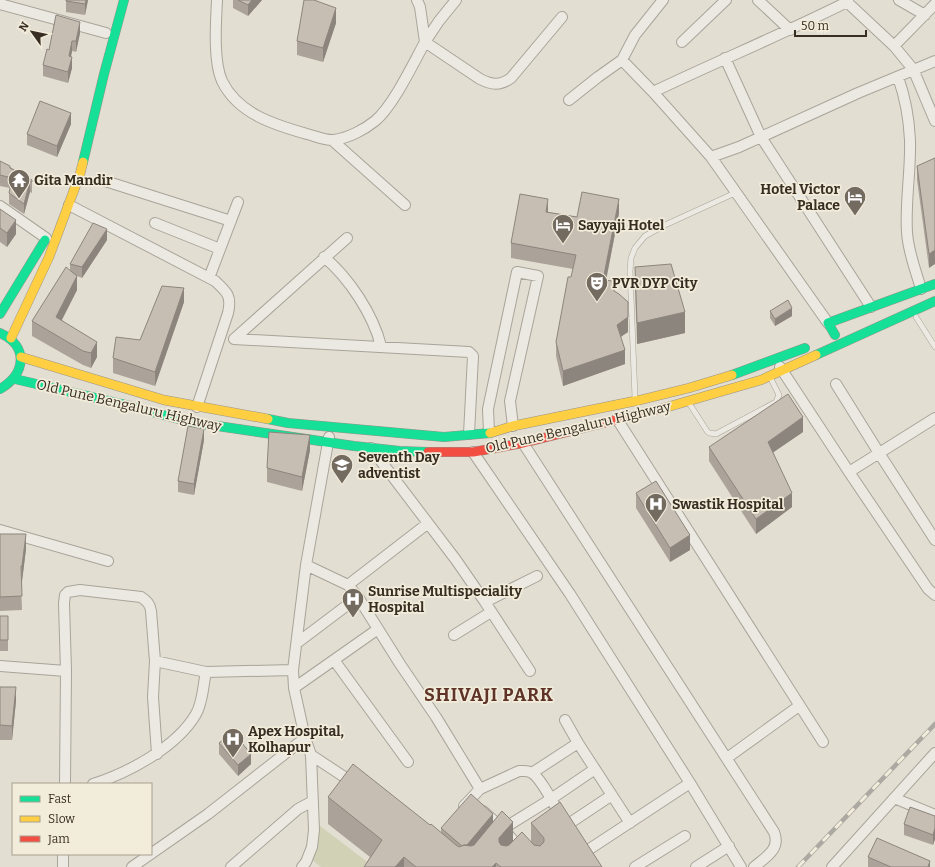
<svg xmlns="http://www.w3.org/2000/svg" width="935" height="867" font-family="Bitter,serif">
<style>
.green{fill:#d1d1b6}
.lines{fill:none;stroke-linecap:round;stroke-linejoin:round}
.lane-casing{stroke:#a9a49a;stroke-width:6}
.street-casing{stroke:#a9a49a;stroke-width:12}
.fast-casing{stroke:#99938a;stroke-width:10}
.slow-casing{stroke:#99938a;stroke-width:10}
.jam-casing{stroke:#99938a;stroke-width:10}
.lane{stroke:#ece9e2;stroke-width:5}
.street{stroke:#ece9e2;stroke-width:10}
.fast{stroke:#16e098;stroke-width:9}
.slow{stroke:#ffcf43;stroke-width:9}
.jam{stroke:#f24e42;stroke-width:9}
.rail-casing{stroke:#aca8a2;stroke-width:4.5}
.rail{stroke:#f2ecda;stroke-width:3;stroke-dasharray:9;stroke-linecap:butt}
.wall{fill:#aba39a}
.shaded-wall{fill:#8b857d}
.building{fill:#c7beb3;stroke:#8b857d}
.labels{text-anchor:middle;stroke-width:3.5;stroke-linejoin:round;paint-order:stroke}
.poi-label{font-size:14px;font-weight:bold;fill:#382d22;stroke:#f2ecda;text-anchor:start}
.street-label{font-size:14px;fill:#382d22;stroke:#f2ecda}
.district-label{font-size:18px;font-weight:bold;letter-spacing:1px;fill:#5f3327;stroke:#f2ecda}
</style>
<rect width="100%" height="100%" fill="#e3ded2"/>
<path class="green" d="M320,826L374,867H321L312,860Z"/>
<g class="lines">
<g class="lane-casing">
<path id="lane" d="M916,317L935,347
M635,398L630,271L631,258L635,248L645,236L665,225L735,193
M689,403L707,431L709,433L716,434L776,402L779,395L771,379"/>
</g>
<g class="street-casing">
<path id="street" d="M217,0C216,22 213,61 222,81C238,114 275,125 307,134C315,136 326,141 334,140C348,138 364,130 375,121C393,106 413,64 425,42L480,79C492,85 500,86 511,78L562,17
M417,0L420,7L425,42L439,21L456,0
M663,0L635,35L622,60L653,92L711,157L828,323
M758,0L790,30
M899,0L925,15
M847,2L894,46L913,69L935,121
M0,4L106,33
M682,42L726,0
M894,46L935,4
M725,58L761,137L871,307
M898,77C905,97 909,118 910,140C911,171 905,202 907,232C908,252 916,271 921,289
M653,92C718,61 783,34 847,2L848,0
M569,100L598,77L622,60
M332,140L405,205
M711,157L739,147L858,93L935,61
M102,180L231,221
M69,205L215,281C227,292 232,296 228,313L197,407
M0,206L46,238
M155,223L220,249
M324,257C349,278 373,314 381,346
M209,278L238,202
M234,339L469,352L473,356L469,434
M234,339L347,238
M780,367L849,472L928,589L935,595
M836,384L879,453L935,540
M617,419L823,742
M489,432L488,409L517,272L538,276L510,401L513,426
M523,443L774,832C781,849 766,857 754,867
M371,448L456,560L485,602L530,671
M473,452L570,594L690,783L741,867
M849,472L935,418
M0,530L108,561
M306,565L348,585L358,597L400,664L436,717L480,789
M348,585L427,524
M485,602L537,576
M454,635L491,612
M297,643L358,597
M334,660L408,762
M0,666L66,671
M206,672L293,670
M294,688L378,629
M565,720L578,743L630,823
M311,755L355,784
M727,758L799,706
M532,773L578,743
M65,784L66,671L64,603L65,595L68,592L80,590L141,597C147,601 150,604 151,611L155,661L153,697L157,754
M93,784C128,773 177,747 196,714C203,702 203,685 206,672L155,661
M894,798L935,815
M464,806L480,789L519,771C524,771 528,770 532,773C542,779 555,807 562,818
M483,811L502,828L538,867
M567,825L612,795
M501,830L551,799L595,769
M585,852L690,783
M63,867V854
M132,867L208,814L305,738
M231,867L298,809L313,801
M302,867L306,862L312,847L314,830L311,755L305,738L294,688L293,670L306,565L329,437
M635,867L685,836
M696,867L729,846
M832,867L935,753"/>
</g>
<g class="fast-casing">
<path id="fast" d="M83,162L104,74L124,0
M0,314L45,240
M0,333C29,346 26,374 0,389
M835,335L828,323L935,284
M816,355L935,301
M732,375L805,348
M15,379L126,405L190,422L354,446L400,451L428,452
M268,419L288,423L444,437L490,433"/>
</g>
<g class="slow-casing">
<path id="slow" d="M11,338L49,257L80,174L83,162
M21,357L164,400L268,419
M664,408L761,380L816,355
M490,433L513,426L640,400L689,388L732,375"/>
</g>
<g class="jam-casing">
<path id="jam" d="M428,452H473L523,443L664,408"/>
</g>
<use href="#lane" class="lane"/>
<use href="#street" class="street"/>
<use href="#fast" class="fast"/>
<use href="#slow" class="slow"/>
<use href="#jam" class="jam"/>
<g class="rail-casing">
<path id="rail" d="M798,867L935,724"/>
</g>
<use href="#rail" class="rail"/>
</g>
<path class="wall" d="M66,0H88L85,15L66,12Z
M233,0H262L248,16L233,8Z
M336,23L323,62L297,55V41Z
M80,33L76,52L72,51L71,56L72,68L68,83L43,76V65L49,50Z
M71,124L57,157L27,145V134Z
M935,158L929,268L917,180V166Z
M0,161L32,180V193L30,192L24,214L9,204V193L10,188L0,186Z
M0,209L16,234L7,247L0,242Z
M548,212L577,217L619,213L606,281L614,291L628,332L621,337L625,364L563,386L556,356V342L573,269L511,258V243Z
M107,240L82,278L77,276V290L62,320L97,357L91,368L83,365L32,336V321L70,270V264Z
M635,267L685,333L637,344L635,288Z
M184,302L155,386L113,373V358L140,340Z
M770,311L792,316L775,326L770,318Z
M803,432L773,452L792,507L756,534L709,461V447Z
M204,440L194,495L178,492V481Z
M310,450L302,491L267,482V468Z
M636,493L690,550L670,562L636,508Z
M0,534L26,549L22,581H21L22,610L0,611Z
M0,616L8,627V651H0Z
M0,687L16,701L12,740H0Z
M219,743L251,764L238,776L219,754Z
M328,797L430,825L441,833V828L493,822L513,841L531,842V823L602,867H364L370,857L328,824Z
M935,816V839L933,845L904,835V824Z
M868,857L930,867H868Z"/>
<path class="shaded-wall" d="M86,0H88L85,15V4Z
M252,0H262L248,16V5Z
M336,8V23L323,62V48Z
M80,22V33L76,52V41Z
M72,41V51L69,67V56Z
M72,57V68L68,83V72Z
M71,113V124L57,157V146Z
M30,181V192L24,214V204Z
M548,199V214L546,212Z
M619,199V213L603,295V280Z
M16,220V234L7,247V233Z
M107,229V240L82,278V267Z
M935,250V264L929,268V254Z
M77,276V290L56,331V317Z
M184,288V302L155,386V372Z
M792,308V316L775,326V319Z
M685,312V333L637,344V323Z
M628,317V332L617,339V325Z
M97,342V357L91,368V353Z
M625,350V364L563,386V371Z
M803,417V432L768,456V442Z
M204,429V440L194,495V484Z
M310,435V450L302,491V477Z
M792,493V507L756,534V519Z
M26,534V549L22,581V566Z
M690,535V550L670,562V548Z
M16,687V701L12,740V726Z
M251,754V764L238,776V765Z
M493,814V829L464,862V848Z
M513,822V849L499,865V838Z
M935,828V839L933,845V835Z
M404,857V867H395Z
M930,861V867H928Z
M496,863V867H492Z"/>
<path class="building" d="M66,0H86L85,4L66,1Z
M238,0H252L248,5Z
M304,0H314L336,8L323,48L297,41Z
M56,15L80,22L76,41H72L69,56L72,57L68,72L43,65L47,49L49,50Z
M40,101L71,113L57,146L27,134Z
M935,158V250L929,254L917,166Z
M0,161L10,166V168L32,180V182L30,181L24,204L9,193L12,178L0,175Z
M582,192L619,199L603,280L613,281L614,291L619,294L628,302V317L617,325L625,350L563,371L556,342L568,277H571L576,255L511,243L520,194L548,199L546,212L577,217Z
M0,209L16,220L7,233L0,228Z
M93,223L107,229L82,267L70,264Z
M671,264L685,312L637,323L635,267Z
M66,267L77,276L56,317L97,342L91,353L83,351L32,321Z
M162,286L184,288L155,372L113,358L116,337L140,340Z
M788,300L792,308L775,319L770,311Z
M788,394L803,417L768,442L792,493L756,519L709,447Z
M188,426L204,429L194,484L178,481Z
M269,432L310,435L302,477L267,468Z
M656,481L690,535L670,548L636,493Z
M0,534H26L22,566H21L22,596L0,597Z
M0,616H8V640H0Z
M0,687H16L12,726L0,725Z
M233,732L251,754L238,765L219,743Z
M353,764L430,825L431,824L456,845L459,847L464,845L471,846L474,845L502,811L513,822L499,838V842L501,845L506,846L509,845L522,832L534,845L540,846L544,842V838L531,823L560,802L602,867H501L496,863L492,867H416L404,857L395,867H364L382,840L328,797Z
M471,794L493,814L467,845H464L462,846L441,828Z
M910,807L935,816V828L933,835L904,824Z
M877,838L930,861L928,867H891L868,857Z"/>
<defs>
<g id="temple-pin" transform="scale(1.15)"><path d="M0 17L-7.5 6A9.5 9.5 0 1 1 7.5 6Z" fill="#746b60" stroke="#f2ecda"/><path d="M0-6L5-2H3V0L6.5 2.5H4V6H1.5V3h-3V6H-4V2.5H-6.5L-3 0V-2H-5Z" fill="#fff"/></g>
<g id="hotel-pin" transform="scale(1.15)"><path d="M0 17L-7.5 6A9.5 9.5 0 1 1 7.5 6Z" fill="#746b60" stroke="#f2ecda"/><path d="M-6-4.5h1.5V1H6V5H4.5V3h-9V5H-6ZM-4 0a1.8 1.8 0 1 1 3.6 0ZM.5 0V-2.5h3Q6-2.5 6 0Z" fill="#fff"/></g>
<g id="theatre-pin" transform="scale(1.15)"><path d="M0 17L-7.5 6A9.5 9.5 0 1 1 7.5 6Z" fill="#746b60" stroke="#f2ecda"/><path d="M-5-5.5Q0-4 5-5.5V0Q5 5 0 6Q-5 5-5 0ZM-3.3-2.5H-1v1.5H-3.3ZM1-2.5H3.3v1.5H1ZM-2.8 1Q0 5.5 2.8 1Z" fill="#fff"/></g>
<g id="school-pin" transform="scale(1.15)"><path d="M0 17L-7.5 6A9.5 9.5 0 1 1 7.5 6Z" fill="#746b60" stroke="#f2ecda"/><path d="M0-5L7-2L0 1L-7-2ZM-4 1L0 2.5L4 1V4Q0 6-4 4Z" fill="#fff"/></g>
<g id="hospital-pin" transform="scale(1.15)"><path d="M0 17L-7.5 6A9.5 9.5 0 1 1 7.5 6Z" fill="#746b60" stroke="#f2ecda"/><path d="M-5-5h3v3.5h4V-5h3V5h-3V1.5h-4V5h-3Z" fill="#fff"/></g>
</defs>
<g fill-rule="evenodd">
<use href="#temple-pin" x="19" y="180"/>
<use href="#hotel-pin" x="855" y="197"/>
<use href="#hotel-pin" x="563" y="225"/>
<use href="#theatre-pin" x="597" y="283"/>
<use href="#school-pin" x="342" y="465"/>
<use href="#hospital-pin" x="656" y="504"/>
<use href="#hospital-pin" x="353" y="599"/>
<use href="#hospital-pin" x="233" y="739"/>
</g>
<g class="labels">
<g class="poi-label">
<text x="34" y="185">Gita Mandir</text>
<text x="840" y="194" text-anchor="end">Hotel Victor<tspan x="840" dy="16">Palace</tspan></text>
<text x="578" y="230">Sayyaji Hotel</text>
<text x="612" y="288">PVR DYP City</text>
<text x="358" y="462">Seventh Day<tspan x="358" dy="16">adventist</tspan></text>
<text x="672" y="509">Swastik Hospital</text>
<text x="368" y="596">Sunrise Multispeciality<tspan x="368" dy="16">Hospital</tspan></text>
<text x="248" y="736">Apex Hospital,<tspan x="248" dy="16">Kolhapur</tspan></text>
</g>
<g class="street-label">
<text transform="translate(129 405) rotate(13)" y="5">Old Pune Bengaluru Highway</text>
<text transform="translate(578 427) rotate(-13)" y="5">Old Pune Bengaluru Highway</text>
</g>
<g class="district-label">
<text x="489" y="701">SHIVAJI PARK</text>
</g>
</g>
<rect x="12" y="783" width="140" height="72" fill="#f2ecda" stroke="#a8a090"/>
<rect x="20" y="796" width="20" height="6" fill="#16e098" stroke="#a8a090"/>
<text x="48" y="803" font-size="12" fill="#382d22">Fast</text>
<rect x="20" y="816" width="20" height="6" fill="#ffcf43" stroke="#a8a090"/>
<text x="48" y="823" font-size="12" fill="#382d22">Slow</text>
<rect x="20" y="836" width="20" height="6" fill="#f24e42" stroke="#a8a090"/>
<text x="48" y="843" font-size="12" fill="#382d22">Jam</text>
<g transform="translate(32 32) rotate(303)" stroke="#f2ecda" stroke-width="3" paint-order="stroke">
<path d="M0-3L7 15L0 10L-7 15Z" fill="#382d22"/>
<text y="-6" font-size="11" font-weight="bold" text-anchor="middle" fill="#382d22">N</text>
</g>
<path d="M795 30v6h71v-6" fill="none" stroke="#382d22" stroke-width="2"/>
<text x="801" y="30" font-size="12" fill="#382d22" stroke="#f2ecda" stroke-width="3" paint-order="stroke">50 m</text>
</svg>
